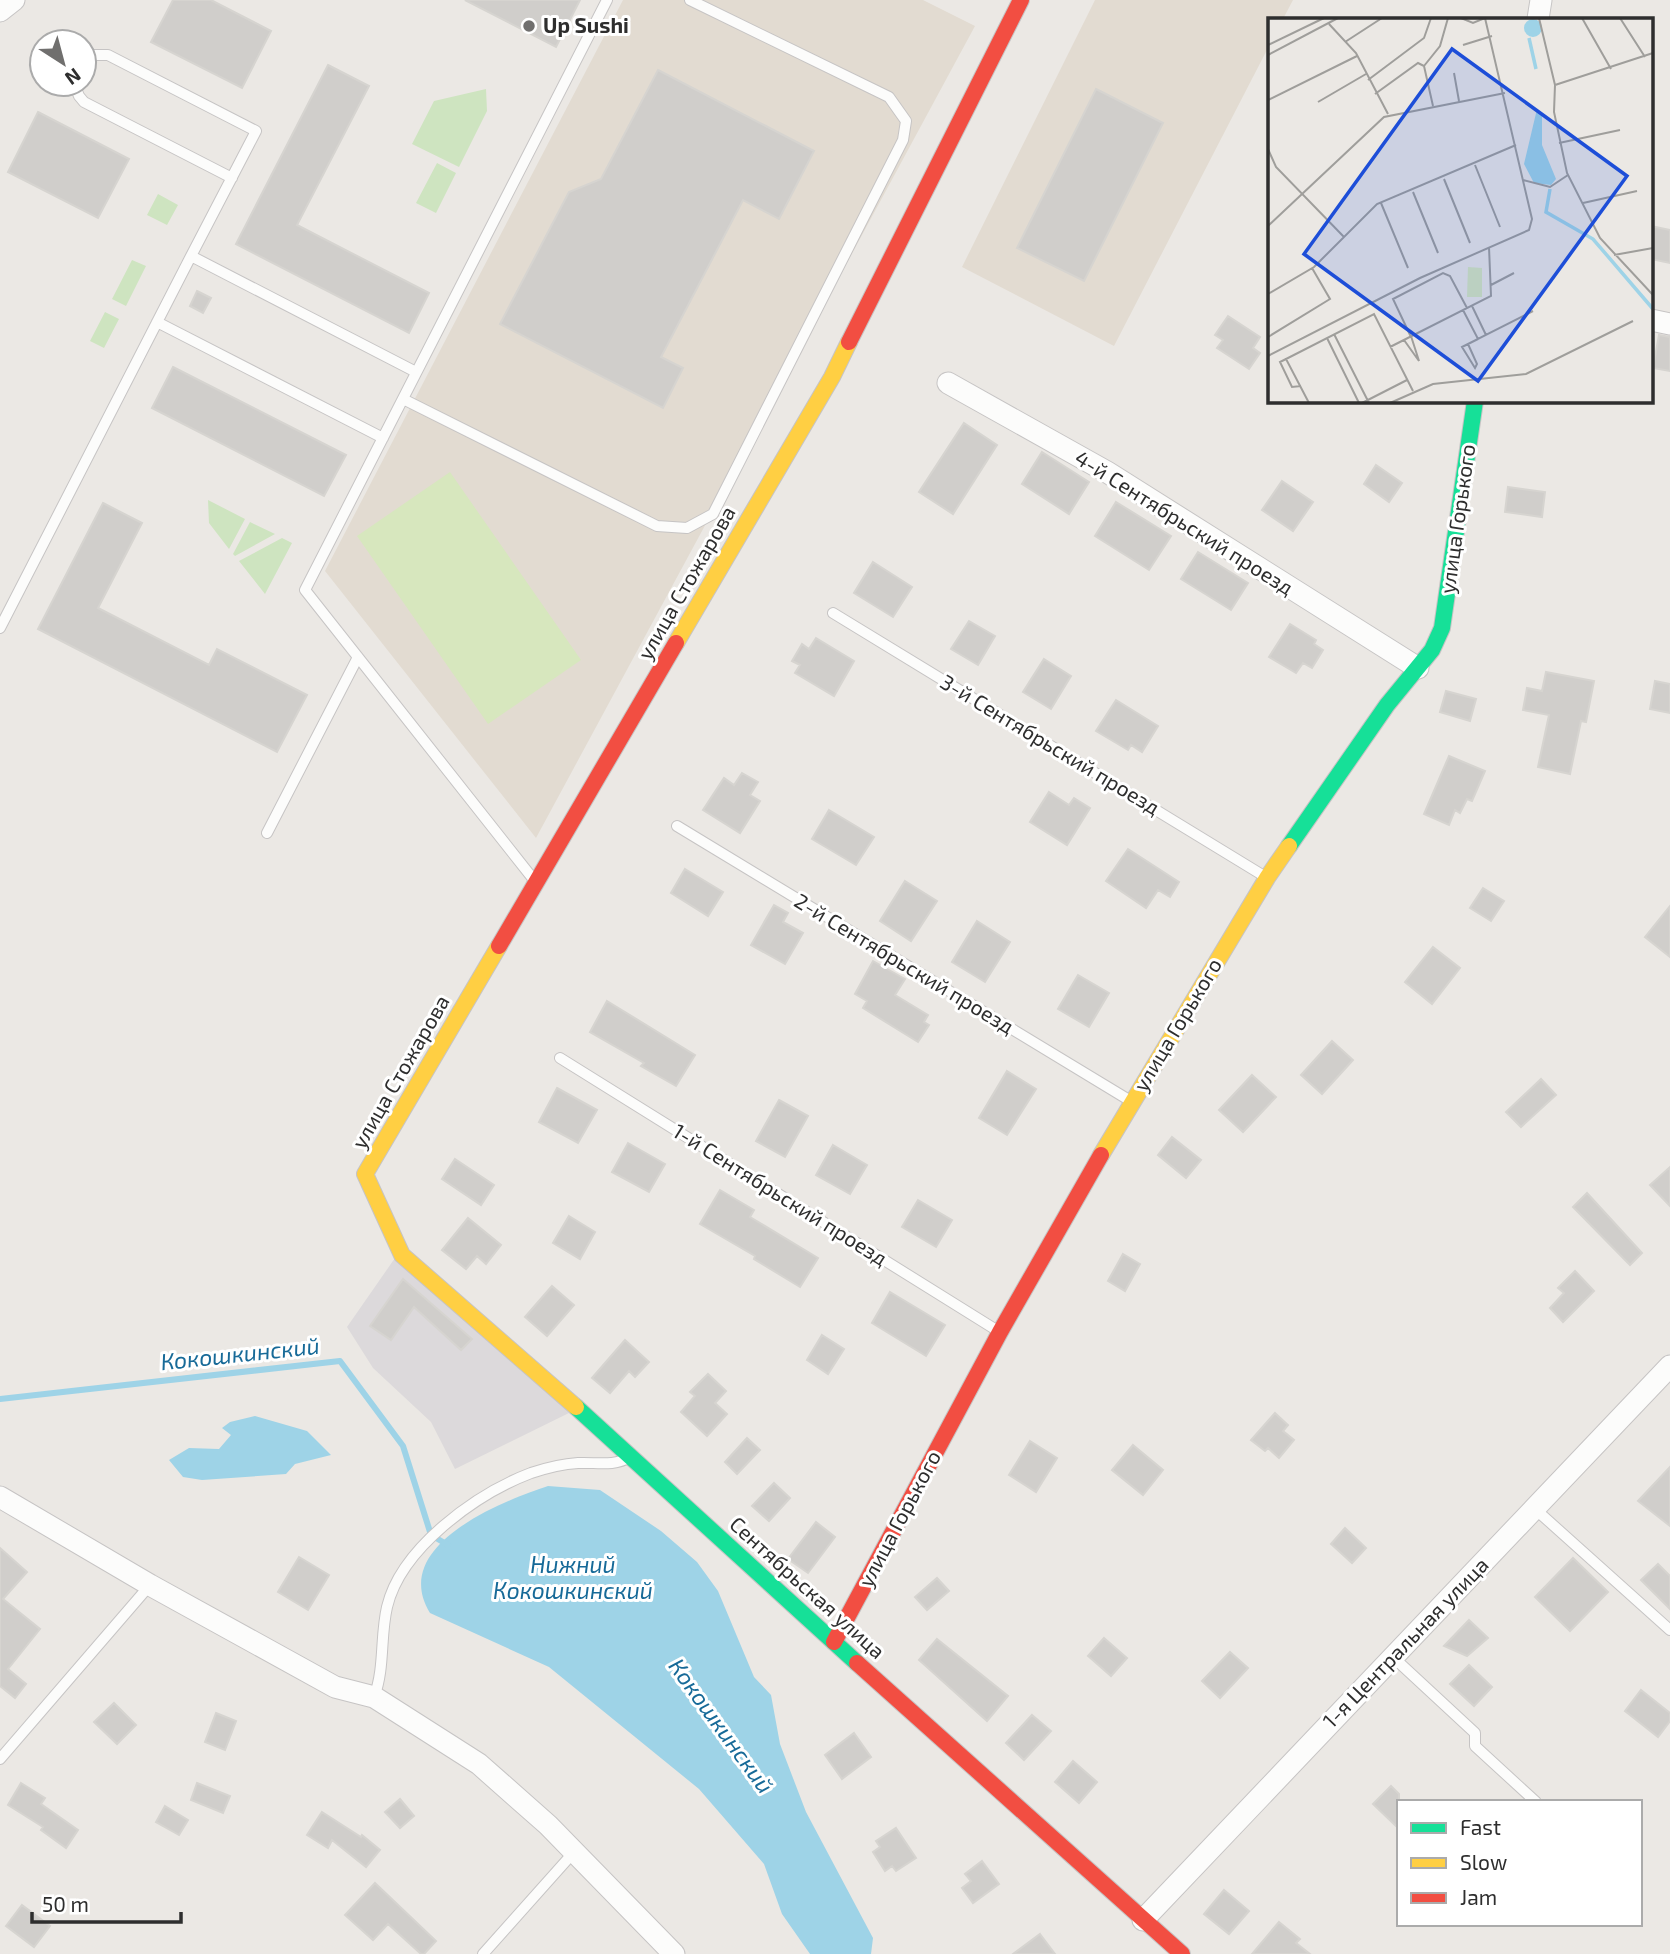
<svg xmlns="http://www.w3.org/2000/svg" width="1670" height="1954" font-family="'Exo 2',sans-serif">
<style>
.industrial{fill:#dcd9db}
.education{fill:#e2dbd1}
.green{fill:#cee4c0}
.pitch{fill:#d7e7be}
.water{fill:#9ed3e7}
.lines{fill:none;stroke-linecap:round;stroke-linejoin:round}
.stream{stroke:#9ed3e7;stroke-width:6}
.building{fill:#d0cecb;stroke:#d6d4d0;stroke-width:2}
.lane-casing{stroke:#c6c4c4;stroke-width:12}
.street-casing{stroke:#c6c4c4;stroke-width:23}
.fast-casing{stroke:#c6c4c4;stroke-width:18}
.slow-casing{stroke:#c6c4c4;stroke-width:18}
.jam-casing{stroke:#c6c4c4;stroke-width:18}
.lane{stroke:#fcfcfb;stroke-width:10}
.street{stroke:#fcfcfb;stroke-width:21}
.fast{stroke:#16e098;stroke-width:16}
.slow{stroke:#ffcf43;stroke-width:16}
.jam{stroke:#f24e42;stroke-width:16}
.poi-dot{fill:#706f6e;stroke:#fff;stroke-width:2.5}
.labels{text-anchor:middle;stroke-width:6;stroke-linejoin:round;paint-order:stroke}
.poi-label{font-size:21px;font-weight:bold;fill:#2e2e2e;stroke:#fff;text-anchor:start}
.street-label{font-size:21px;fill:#2e2e2e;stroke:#fff}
.water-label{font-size:23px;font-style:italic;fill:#176a98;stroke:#fff}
.inset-river{fill:none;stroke:#9ed3e7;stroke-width:3.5}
.inset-road{fill:none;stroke:#9f9e9b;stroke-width:2}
.view{fill:#1d4ed8;fill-opacity:0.15;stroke:#1d4ed8;stroke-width:3.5}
.inset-edge{fill:none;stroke:#2e2e2e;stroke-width:3.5}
</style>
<rect width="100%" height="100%" fill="#ebe8e4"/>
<path class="industrial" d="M395,1258L571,1412L455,1469L431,1422L373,1368L347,1327Z"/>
<path class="education" d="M623,0H923L975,26L536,838L325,571Z
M1095,0H1293L1283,19H1269V46L1114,346L962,267Z"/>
<path class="green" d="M486,89L487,111L459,167L412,144L434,101Z
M437,163L456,173L436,213L416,203Z
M158,194L178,205L167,225L147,215Z
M132,260L146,266L126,306L112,299Z
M105,312L119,319L104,348L90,341Z
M208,500L245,519L229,549L209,523Z
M250,522L275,534L235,556L233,554Z
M282,538L292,543L265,594L239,561Z"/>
<path class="pitch" d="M450,472L581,660L488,724L357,536Z"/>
<path class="water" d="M255,1416L307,1431L331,1455L295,1464L286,1474L202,1480L183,1477L169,1460L189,1448L219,1449L231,1435L222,1428L230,1422Z
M548,1486L600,1490L661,1531L697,1562L718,1591L754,1677L771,1695L780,1744L806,1812L873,1938L871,1954H810L782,1914L764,1864L699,1789L549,1667L430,1613C389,1546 500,1502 548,1486Z"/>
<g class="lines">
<path class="stream" d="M0,1399L340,1361L403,1446L431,1535L448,1545"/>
</g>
<path class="building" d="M173,0H211L271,31L242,88L151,42Z
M465,0H580L556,47Z
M328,65L369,86L297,225L429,293L409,333L236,244Z
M658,70L814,151L779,219L743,200L661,357L683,368L663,408L500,324L569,192L601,179Z
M1096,89L1163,123L1084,281L1017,248Z
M38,112L129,159L98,218L8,172Z
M1651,226L1670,230V263L1651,259Z
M197,291L211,298L203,313L190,306Z
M1228,316L1260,337L1253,348L1260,353L1249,369L1217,348L1223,340L1215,335Z
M1659,335L1670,337V371L1653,368Z
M173,367L346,455L324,496L152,408Z
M964,423L997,445L953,514L919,492Z
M1042,452L1089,482L1069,514L1022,484Z
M1376,465L1402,483L1389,502L1364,484Z
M1282,481L1313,502L1293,531L1262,510Z
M1508,487L1545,492L1542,517L1505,512Z
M1116,502L1171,536L1149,570L1095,536Z
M103,503L142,523L98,608L209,665L217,649L307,695L277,752L38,629Z
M1198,552L1248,583L1231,610L1181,579Z
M873,562L912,587L893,617L854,593Z
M969,621L995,636L978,665L951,649Z
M1290,624L1316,640L1314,644L1323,650L1312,668L1303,663L1296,673L1269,657Z
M816,638L854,661L834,696L795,673L800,665L792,661L802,644L809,649Z
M1044,659L1071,676L1051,709L1023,692Z
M1546,672L1594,681L1586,722L1581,721L1570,774L1538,767L1549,715L1523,710L1527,688L1542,691Z
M1655,681L1670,684V713L1650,709Z
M1446,691L1476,699L1470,721L1440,712Z
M1116,700L1158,726L1142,752L1131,745L1128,750L1096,731Z
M1449,756L1485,771L1472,801L1467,799L1460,813L1455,810L1449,825L1424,814Z
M742,773L758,782L750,795L760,801L740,833L703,810L724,778L734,785Z
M1049,792L1069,805L1074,798L1090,808L1067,845L1030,822Z
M829,810L874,837L856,865L812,839Z
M1128,849L1179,882L1170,897L1158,890L1146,908L1106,881Z
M685,869L723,892L708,916L671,893Z
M905,881L937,901L911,941L880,921Z
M1483,888L1504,901L1491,921L1470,908Z
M774,905L788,913L783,922L803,933L785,964L751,945Z
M1670,906V957L1645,937Z
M977,921L1010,942L985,982L952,962Z
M1433,947L1460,968L1432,1004L1405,982Z
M873,961L905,979L895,995L928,1015L924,1022L929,1025L918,1042L863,1008L867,1001L855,994Z
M1078,975L1109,993L1089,1027L1058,1009Z
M607,1001L695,1055L676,1086L641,1066L644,1063L590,1032Z
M1332,1041L1353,1060L1322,1094L1301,1075Z
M1007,1071L1036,1089L1007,1135L979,1118Z
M1252,1075L1276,1097L1243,1132L1219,1110Z
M1541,1079L1556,1095L1521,1127L1506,1112Z
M557,1088L597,1110L578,1143L539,1122Z
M779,1100L808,1116L785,1157L756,1141Z
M1172,1137L1201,1160L1186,1178L1158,1155Z
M628,1143L665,1164L649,1192L612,1172Z
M833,1145L867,1165L850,1194L816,1175Z
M455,1159L494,1185L481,1205L442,1179Z
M1670,1167V1206L1650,1185Z
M720,1190L754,1210L750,1217L818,1258L800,1287L754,1259L755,1256L700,1224Z
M1587,1193L1642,1253L1630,1265L1573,1207Z
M918,1200L952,1220L936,1247L902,1227Z
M569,1216L595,1232L580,1259L553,1243Z
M468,1218L501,1245L486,1264L477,1256L466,1269L442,1250Z
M1123,1254L1140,1264L1125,1291L1108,1281Z
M1575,1271L1594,1291L1563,1322L1550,1308L1564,1293L1558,1288Z
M403,1279L472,1339L461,1350L414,1307L391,1340L370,1326Z
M552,1286L574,1305L547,1336L525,1317Z
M890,1292L945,1325L926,1356L872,1323Z
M822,1335L844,1349L828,1374L807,1360Z
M625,1340L649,1362L635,1377L629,1371L610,1393L592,1378Z
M708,1374L726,1391L715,1403L727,1414L707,1436L681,1412L695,1396L690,1392Z
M1275,1413L1288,1425L1283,1431L1294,1440L1279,1458L1268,1448L1265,1451L1251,1440Z
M747,1438L760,1450L737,1474L725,1462Z
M1030,1441L1057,1458L1036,1492L1009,1475Z
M1133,1445L1163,1470L1143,1495L1112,1470Z
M1670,1467V1526L1638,1501Z
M774,1483L790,1498L769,1521L752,1506Z
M816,1522L835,1537L808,1573L788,1559Z
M1345,1528L1366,1548L1352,1563L1331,1544Z
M0,1548L27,1572L3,1599L40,1629L8,1669L26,1684L15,1698L0,1686Z
M299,1557L329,1575L308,1610L278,1592Z
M1573,1558L1608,1592L1570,1631L1535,1597Z
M1658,1564L1670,1576V1609L1641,1580Z
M937,1578L949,1591L927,1610L915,1597Z
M1469,1620L1488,1638L1467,1656L1444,1646Z
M1104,1638L1127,1658L1111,1676L1088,1656Z
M937,1639L1008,1696L987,1721L919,1660Z
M1230,1652L1248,1668L1220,1698L1202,1681Z
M1469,1665L1492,1687L1474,1706L1450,1684Z
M1641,1690L1670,1713V1721L1658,1737L1625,1711Z
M114,1703L136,1725L117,1744L94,1722Z
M216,1713L236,1721L225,1750L205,1742Z
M1032,1715L1051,1731L1024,1760L1006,1743Z
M854,1733L871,1757L842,1779L825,1755Z
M1073,1761L1097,1782L1079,1803L1055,1782Z
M21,1783L45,1798L41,1804L78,1830L66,1848L41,1830L43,1827L8,1805Z
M197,1783L230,1796L223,1813L191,1800Z
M1391,1786L1399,1794V1829L1373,1804Z
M400,1799L414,1816L400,1828L385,1812Z
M165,1806L188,1820L179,1835L156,1822Z
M322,1812L361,1837L362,1835L380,1850L366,1867L332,1840L328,1848L307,1835Z
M896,1828L916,1858L896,1871L892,1866L885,1871L873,1852L880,1847L876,1841Z
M982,1861L999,1884L973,1903L962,1888L971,1881L965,1874Z
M375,1883L436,1941L424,1954H421L388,1924L373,1940L345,1915Z
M1224,1890L1249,1911L1229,1934L1204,1914Z
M22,1905L50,1926L34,1947L6,1926Z
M1279,1922L1300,1939L1296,1943L1310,1954H1252Z
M1040,1934L1055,1954H1013Z"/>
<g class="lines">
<g class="lane-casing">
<path id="lane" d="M84,60L94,55H108L256,131L191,256
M74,84L79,96L84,102L232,178
M157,322L383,438
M403,399L657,526L687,528L713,514L903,140L906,121L889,97L690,0
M833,613L1264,876
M0,628L191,256L416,372
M677,826L1129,1100
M267,833L358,657
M534,880L305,590L607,0
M560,1058L998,1331
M1534,1508L1670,1630
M1393,1657L1475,1733V1746L1536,1802
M374,1697C385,1668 380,1637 387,1607C401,1548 476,1494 531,1473C546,1468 562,1464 578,1463C596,1462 613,1467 630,1457
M0,1759L150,1585
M483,1954L574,1852"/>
</g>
<g class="street-casing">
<path id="street" d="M0,11L14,0
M1538,19L1541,0
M1651,320L1670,324
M948,383L1107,472L1418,668
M0,1497L150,1585L335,1687L374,1697L479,1764L548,1825L674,1954
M1143,1920L1670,1366"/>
</g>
<g class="fast-casing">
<path id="fast" d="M1289,846L1387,705L1432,650L1442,628L1475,401
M576,1407L857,1663"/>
</g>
<g class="slow-casing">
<path id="slow" d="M676,643L832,377L849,342
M499,946L365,1174L402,1255L576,1407
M1101,1155L1267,878L1289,846"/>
</g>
<g class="jam-casing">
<path id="jam" d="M849,342L1021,0
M499,946L676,643
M834,1642L1000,1332L1101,1155
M857,1663L1182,1954"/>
</g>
<use href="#lane" class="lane"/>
<use href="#street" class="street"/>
<use href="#fast" class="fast"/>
<use href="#slow" class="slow"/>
<use href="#jam" class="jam"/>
</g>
<circle class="poi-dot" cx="529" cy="26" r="7"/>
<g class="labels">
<g class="poi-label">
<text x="543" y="33">Up Sushi</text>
</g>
<g class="street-label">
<text transform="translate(1458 519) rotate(-82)" y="7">улица Горького</text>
<text transform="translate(1184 523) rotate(32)" y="7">4-й Сентябрьский проезд</text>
<text transform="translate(687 583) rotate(-60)" y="7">улица Стожарова</text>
<text transform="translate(1050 745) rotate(31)" y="7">3-й Сентябрьский проезд</text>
<text transform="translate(904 964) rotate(31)" y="7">2-й Сентябрьский проезд</text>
<text transform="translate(1178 1025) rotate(-59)" y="7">улица Горького</text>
<text transform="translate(401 1072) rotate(-60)" y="7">улица Стожарова</text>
<text transform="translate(780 1195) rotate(32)" y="7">1-й Сентябрьский проезд</text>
<text transform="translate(900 1519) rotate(-62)" y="7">улица Горького</text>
<text transform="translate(807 1588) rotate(42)" y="7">Сентябрьская улица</text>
<text transform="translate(1406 1643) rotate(-46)" y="7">1-я Центральная улица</text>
</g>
<g class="water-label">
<text transform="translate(240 1354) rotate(-6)" y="8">Кокошкинский</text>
<text x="573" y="1573">Нижний<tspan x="573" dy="26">Кокошкинский</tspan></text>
<text transform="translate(721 1726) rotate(54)" y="8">Кокошкинский</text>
</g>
</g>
<g transform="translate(1268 18)">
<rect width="385" height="385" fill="#ebe8e4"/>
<path d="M200,249L214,250V279H199Z" fill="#d7e7be"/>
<path d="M256 10a9 9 0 1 1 18 0a9 9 0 1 1-18 0ZM269,91L274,96V127L288,161L283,167L266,165L256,146Z" fill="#9ed3e7"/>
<path class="inset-river" d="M261,20L268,51M282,171L278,194L325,221L385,291"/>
<path class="inset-road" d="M193,0L205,5L217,0M271,0L287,67M314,0L343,51M352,0L377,39M61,6L88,35L120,96M77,24L114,0M0,27L56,0M195,27L224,18M0,37L70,0M156,48L172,28L180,0M156,48L165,88M186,55L191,83M100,62L156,20L163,0M287,67L286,94L299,155L332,220L385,277M287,67L385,35M107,76L150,45L156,48M0,82L89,38M50,84L98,56M291,125L352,112M0,131L8,149L76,219M207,147L232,209M176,161L202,225M255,162L282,169L300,157M145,174L170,235M113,185L140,250M315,185L369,173M0,208L116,99L237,75M346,237L385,230M223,267L246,255M0,276L46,249L109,186L248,127M204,288L218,317M195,292L210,321L265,293M66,316L101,385M0,319L62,281L44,250M143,319L125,281L175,255L182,258L199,290M59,320L91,385M136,322L151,343L143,318M200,326L209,346L207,350L194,329L210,321M122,329L223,278L221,229M0,338L152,260L261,212L264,201L217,0M18,341L12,344L24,369L33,368M41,385L18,341L106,296L145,373M94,385L139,362M122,385L165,366L258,356L365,303"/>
<path class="view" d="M184,31L359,158L210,363L36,236Z"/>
<rect width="385" height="385" class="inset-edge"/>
</g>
<rect x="1397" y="1800" width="245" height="126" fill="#ffffff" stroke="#ababab" stroke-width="2"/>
<rect x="1411" y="1823" width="35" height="10" fill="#16e098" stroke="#ababab" stroke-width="2"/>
<text x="1460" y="1835" font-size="21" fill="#2e2e2e">Fast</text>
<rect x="1411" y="1858" width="35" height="10" fill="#ffcf43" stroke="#ababab" stroke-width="2"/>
<text x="1460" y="1870" font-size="21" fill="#2e2e2e">Slow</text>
<rect x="1411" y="1893" width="35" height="10" fill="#f24e42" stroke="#ababab" stroke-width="2"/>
<text x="1460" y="1905" font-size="21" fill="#2e2e2e">Jam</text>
<g transform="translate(63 63) rotate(144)"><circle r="33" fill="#ffffff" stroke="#ababab" stroke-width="2"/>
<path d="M0-5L12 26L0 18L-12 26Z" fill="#706f6e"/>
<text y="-10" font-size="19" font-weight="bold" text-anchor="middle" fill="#2e2e2e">N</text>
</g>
<path d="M32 1912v10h149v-10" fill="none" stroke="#2e2e2e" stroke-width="3.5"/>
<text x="42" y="1912" font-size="21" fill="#2e2e2e" stroke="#ffffff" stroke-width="5" paint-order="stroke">50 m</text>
</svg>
